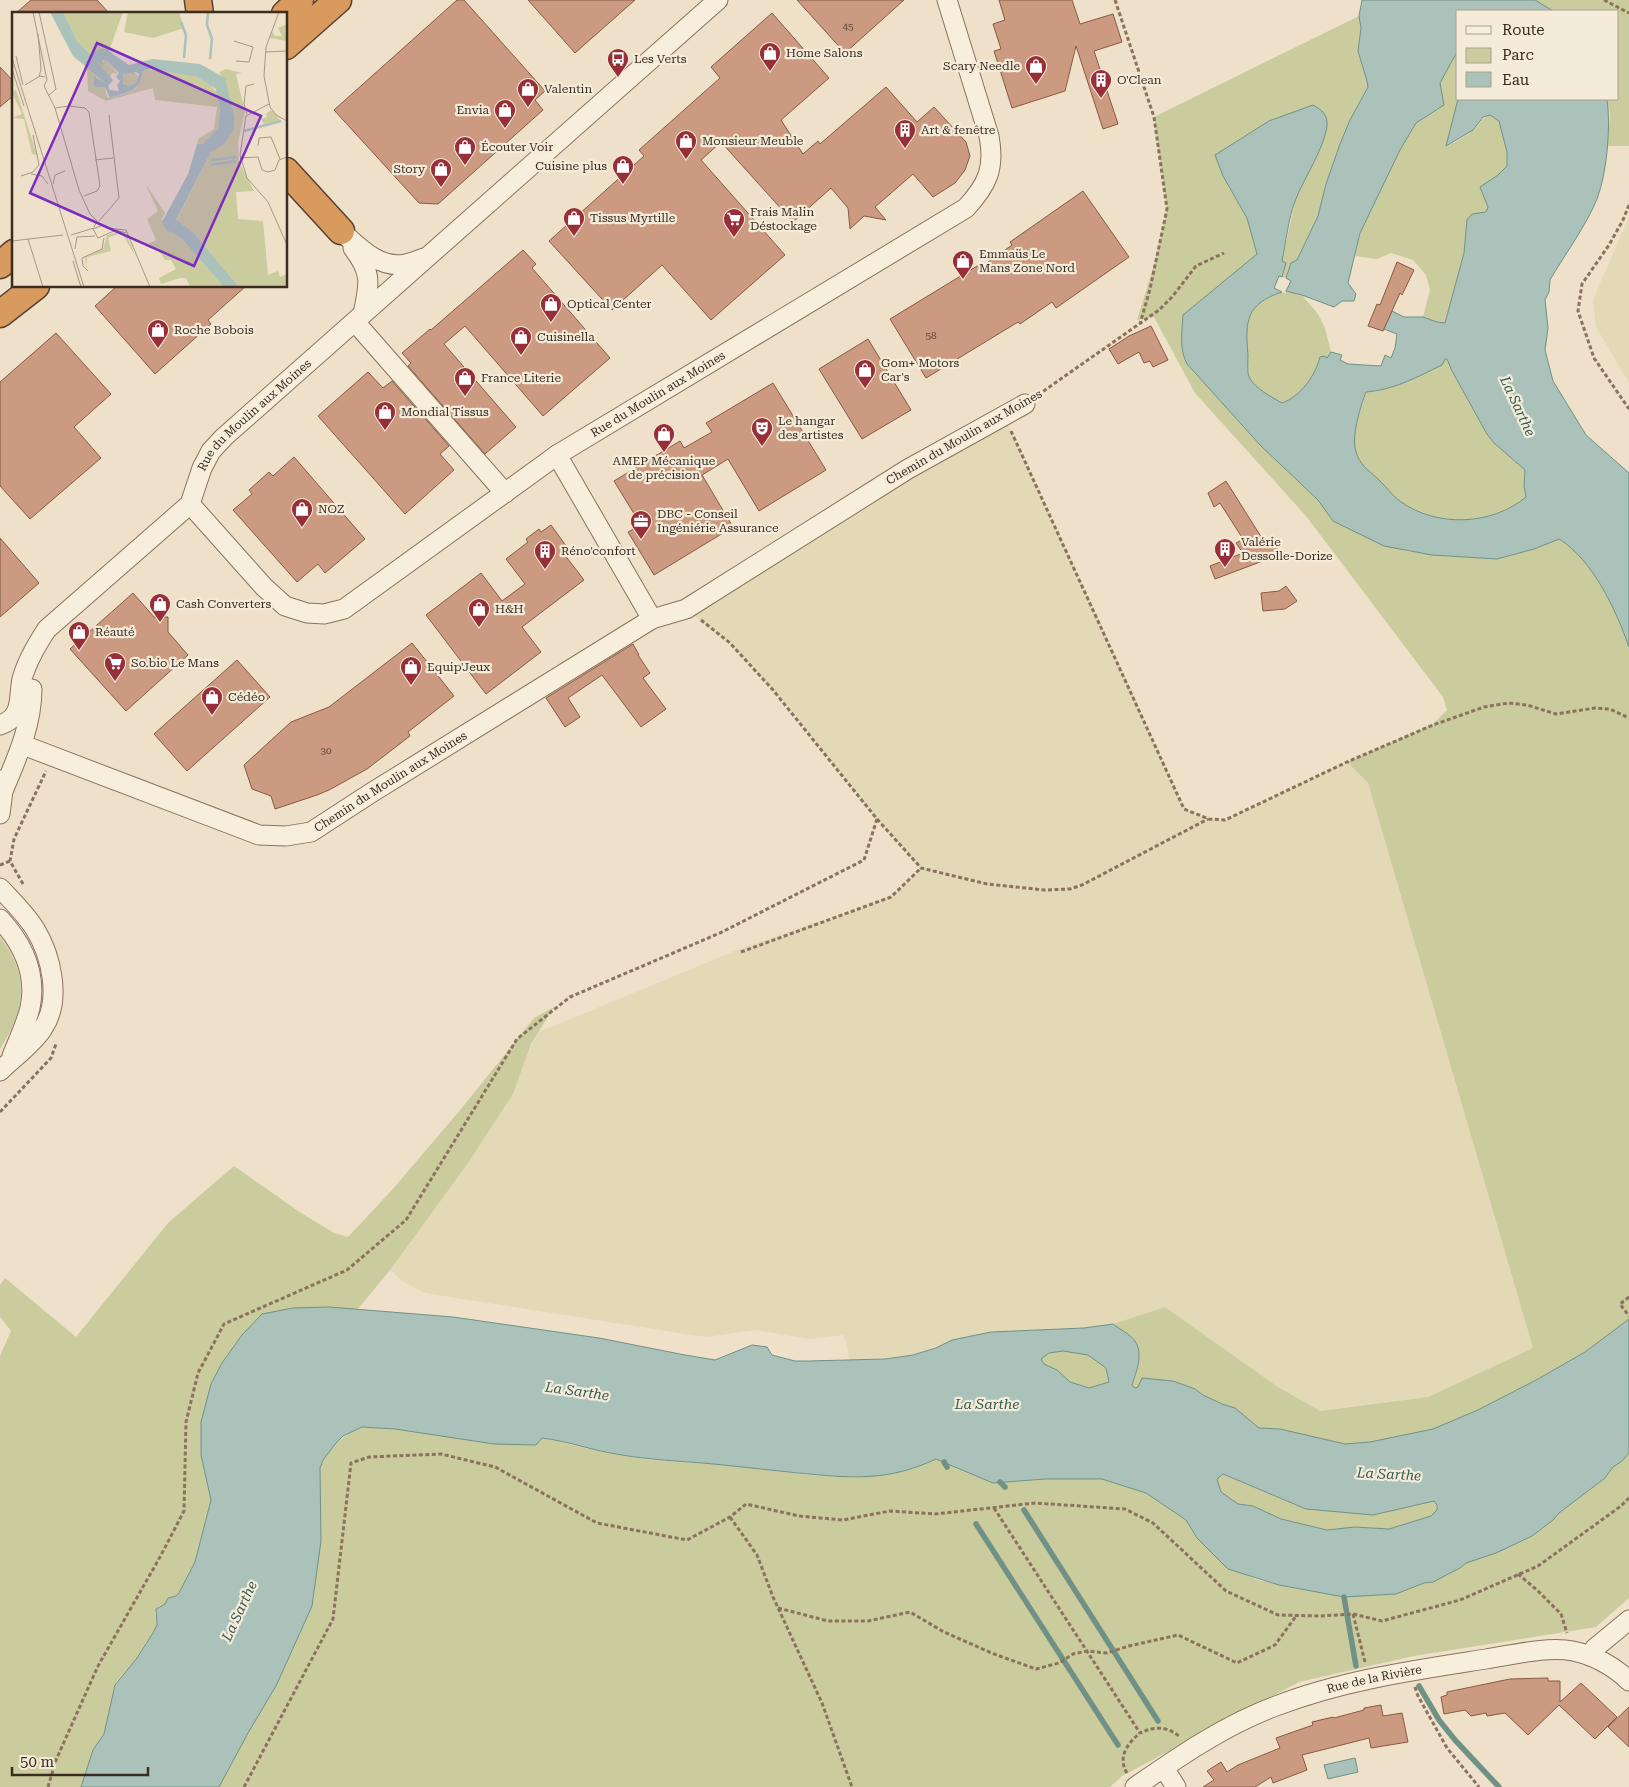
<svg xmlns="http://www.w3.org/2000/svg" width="1629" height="1787" font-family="'Roboto Serif',serif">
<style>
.farmland{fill:#e3d9b7}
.green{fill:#cacc9d}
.water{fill:#aac2b9;stroke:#709186;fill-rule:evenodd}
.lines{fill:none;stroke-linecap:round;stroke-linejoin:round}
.stream{stroke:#709186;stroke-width:5.5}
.building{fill:#cb9a80;stroke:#885a44}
.minor-casing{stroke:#8a725e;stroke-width:21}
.highway-casing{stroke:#584132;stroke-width:29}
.path{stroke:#8a725e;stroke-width:3;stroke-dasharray:4 2.5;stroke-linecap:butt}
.minor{stroke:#f8eedc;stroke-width:19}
.highway{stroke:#d99a5e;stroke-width:26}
.labels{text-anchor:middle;stroke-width:4.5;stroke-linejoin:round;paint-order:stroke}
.number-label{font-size:10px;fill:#5f4839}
.poi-label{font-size:12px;fill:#3b2c21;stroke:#f5ebd9;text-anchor:start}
.street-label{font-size:12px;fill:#3b2c21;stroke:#f5ebd9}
.water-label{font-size:14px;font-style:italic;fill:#315a54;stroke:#f5ebd9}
.inset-river{fill:none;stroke:#aac2b9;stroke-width:2.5}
.inset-road{fill:none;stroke:#a69886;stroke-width:1}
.view{fill:#7b2cbf;fill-opacity:0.15;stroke:#7b2cbf;stroke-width:2.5}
.inset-edge{fill:none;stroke:#3b2c21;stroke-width:2.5}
</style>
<rect width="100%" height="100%" fill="#eee0c9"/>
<path class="farmland" d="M1629,217V383L1596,327L1593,300Z
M1003,415L1114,652L1184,809L1209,819L1225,820L1347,762L1368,783L1533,1348L1428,1397L1320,1411L1278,1387L1165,1307L1112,1324L1084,1328L991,1332L952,1340L936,1348L913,1355L850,1361L844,1335L809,1339L755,1330L707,1337L685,1334L425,1293L402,1281L390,1270L466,1166L539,1032L747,946L891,897L921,869L877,819L786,704L730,643L686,609Z"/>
<path class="green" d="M1535,0H1629V146H1607L1610,114L1607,99H1618V11H1553Z
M1359,16L1361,28L1358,51L1367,81L1368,87L1350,120L1340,144L1326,184L1318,216L1297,260L1291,263L1286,278L1282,277L1286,263L1282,262L1295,201L1320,147L1215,155L1223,176L1247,218L1257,254L1187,364L1261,446L1318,500L1333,521L1406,551L1443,556L1497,559L1534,549L1559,538C1593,560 1616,610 1629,647V1319L1585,1352L1538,1379L1478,1410L1433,1429L1370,1442L1345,1444L1272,1428H1259L1235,1408L1222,1404L1203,1395L1195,1389L1173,1381H1160L1135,1388L1132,1385C1144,1348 1143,1347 1113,1324L1165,1307L1278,1387L1320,1411L1428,1397L1533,1348L1368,783L1347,762L1433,724L1447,710L1443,697L1306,516L1195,393L1154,317L1137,320L1155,262L1167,209L1154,117Z
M1458,50V99L1447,146C1455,142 1465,137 1472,131C1481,124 1479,119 1490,115L1499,121L1507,152V166L1498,175L1481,187L1488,208L1486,212L1472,214L1467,220L1464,253L1445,323L1437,322L1423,317L1430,290L1426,275L1413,260L1391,253L1377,259L1355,256L1360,233L1400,150L1416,123L1444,105L1440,83Z
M1286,291L1302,295L1318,314L1325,328L1331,352L1327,358H1320C1315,376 1301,396 1282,403C1272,397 1253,388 1249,377C1247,370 1248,360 1248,353C1246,327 1244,310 1270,297C1275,294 1279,292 1285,293Z
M1447,359L1452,371L1487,434L1494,443L1525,470L1524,486L1526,497C1491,526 1437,527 1401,502C1393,496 1386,487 1379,480C1368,469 1359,465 1355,448C1352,434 1361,404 1367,392L1379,391Z
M0,937C30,976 26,1009 0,1049Z
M554,1007L531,1044L513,1094L466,1166L390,1270L357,1310L329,1307L257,1319L222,1363L201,1422V1455L211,1500L195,1562L179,1593L176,1596L171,1597L165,1604L158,1607L155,1613L157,1626L153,1633L137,1658L116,1682L104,1734L93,1750L81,1787H0V1356L11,1331L0,1317V1285L5,1278L76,1337L168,1223L234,1166L298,1211L334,1233L348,1237L392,1190L461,1109L534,1018Z
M1064,1351L1088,1355L1106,1368L1109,1382L1089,1388L1070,1382L1057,1370L1044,1364L1041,1359L1049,1353Z
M361,1427L395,1429L536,1445L541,1438C559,1440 573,1446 589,1449C610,1453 632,1458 653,1460C679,1462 704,1463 729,1465C798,1473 871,1490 936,1459L993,1483L1045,1479H1102L1146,1493L1186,1520L1197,1538L1255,1579L1279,1585L1344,1597L1396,1594L1424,1583L1433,1582L1460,1568L1466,1563L1496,1553L1553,1520L1559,1513L1605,1478L1613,1467L1622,1461L1629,1453V1598L1596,1627L1414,1656L1299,1682L1122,1776L1110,1787H219L248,1733L276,1686L312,1606L321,1541L320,1468C328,1446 342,1437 361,1427Z
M1222,1474L1306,1509L1373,1515L1434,1501L1437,1505V1510L1431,1516L1389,1529L1355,1527L1327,1530L1281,1519L1253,1506L1238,1504L1221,1492L1217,1479Z"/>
<path class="water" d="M1362,0H1535L1553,11H1458V50L1440,83L1444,105L1416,123L1400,150L1360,233L1348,283L1356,294L1354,301H1342L1334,307L1302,295L1286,291L1291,281L1286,278L1291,263L1297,260L1318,216L1326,184L1340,144L1350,120L1368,87L1367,81L1358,51L1361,28L1359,16Z
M1458,99H1607C1611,126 1607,173 1597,199C1586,226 1565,254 1550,280L1549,292L1545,300L1548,328L1545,350L1553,381L1586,435L1629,473V647C1616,610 1593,560 1559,539L1534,549L1497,559L1432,555L1384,546L1333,521L1318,500L1261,446L1187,364C1179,349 1182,331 1183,315L1257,254L1247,218L1223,176L1215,155L1269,121L1313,105C1322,110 1328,115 1327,126C1324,149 1304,178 1295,201C1288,220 1286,242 1282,261L1286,263L1282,277L1279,276L1274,288L1282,292C1246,304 1245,321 1248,355C1248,361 1247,372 1249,377C1255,389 1272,397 1282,403C1301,396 1315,376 1320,357L1324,356L1327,358L1331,352L1342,355L1340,360L1348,364L1381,366L1385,355L1391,358L1395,348L1397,334L1384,329L1392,311L1404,317H1423L1437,322L1445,323L1464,253L1467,220L1472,214L1486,212L1488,207L1480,187L1498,175L1507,166V152L1499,121L1490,115L1483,117L1473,130L1446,146ZM1445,359H1447L1452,371L1487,434L1494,443L1525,470L1524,486L1526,497C1491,526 1437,527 1401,502C1393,496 1386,487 1379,480C1368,469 1359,466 1355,448C1352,435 1361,404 1366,392C1394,390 1417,377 1442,365Z
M329,1307L453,1317L599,1338L685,1355L715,1360L752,1345L767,1347L772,1355L795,1361H809L885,1359L913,1355L936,1348L952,1340L991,1332L1084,1328L1113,1324C1119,1329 1130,1334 1135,1341C1144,1354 1136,1372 1132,1385L1135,1388L1138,1387L1142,1378L1173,1381L1195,1389L1203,1395L1222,1404L1235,1408L1259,1428L1280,1429L1345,1444L1370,1442L1433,1429L1478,1410L1538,1379L1585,1352L1629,1319V1453L1622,1461L1613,1467L1605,1478L1559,1513L1553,1520L1532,1536L1496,1553L1466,1563L1460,1568L1433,1582L1424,1583L1396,1594L1344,1597L1279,1585L1228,1569L1197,1538L1186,1520L1146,1493L1102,1479H1045L993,1483L936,1459C887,1482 850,1478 798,1473C770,1470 742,1467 714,1464C681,1461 648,1460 616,1454C591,1450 567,1441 542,1438L536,1445L494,1444L395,1429L362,1427L343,1436L336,1443L323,1460L320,1468L321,1541L312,1606L276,1686L248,1733L219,1787H81L93,1750L104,1734L115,1685L137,1658L153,1633L157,1625L156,1609L165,1604L168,1598L176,1596L179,1593L195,1562L211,1500L201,1455V1422L211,1384L222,1363L242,1335L262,1314L293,1308ZM1063,1351L1088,1355L1106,1368L1109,1382L1089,1388L1070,1382L1057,1370L1044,1364L1041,1359L1049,1353ZM1223,1474L1306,1509L1373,1515L1434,1501L1437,1505V1510L1431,1516L1389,1529L1355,1527L1327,1530L1281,1519L1253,1506L1238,1504L1221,1492L1217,1479Z
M1355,1758L1358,1772L1328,1779L1324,1765Z"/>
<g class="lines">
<path class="stream" d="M944,1462L947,1467
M1000,1482L1005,1487
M1024,1510L1158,1721
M976,1524L1118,1745
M1344,1597L1356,1666
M1419,1686L1439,1720L1455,1740L1499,1787"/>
</g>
<path class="building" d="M31,0H97L110,14H15Z
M457,0H464L545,91L535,100L543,110L438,204L419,203L334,110Z
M528,0H635L575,53Z
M797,0H904L845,53Z
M999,0H1072L1080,24L1113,14L1122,42L1094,51L1118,124L1103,129L1076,46L1065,91L1012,108L994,51L1001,49L993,24L1005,20Z
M772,13L829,78L781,120L803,154L818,141L820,144L886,87L917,122L934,107L966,142L970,156L965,170L955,183L933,197L913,174L875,207L886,220L864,216L850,229L848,208L831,188L793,222L721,142L701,160L785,255L711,320L662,265L612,310L549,241L644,156L639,150L720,78L711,67Z
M0,67L14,82V95L0,107Z
M1083,191L1129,257L1056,308L1052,302L1020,324L1018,322L926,378L890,319L982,263L984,265L1012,245L1010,242Z
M523,250L536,264L532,268L610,358L543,416L465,326L444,344L516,427L485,454L408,366L411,363L402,353L430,329L431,330Z
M1397,262L1414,270L1402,295L1400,293L1383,331L1368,326L1377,304L1380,305Z
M117,286H246L208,320L211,324L155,374L95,306Z
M1151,326L1168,360L1153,367L1150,361L1144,363L1139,352L1118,364L1109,349L1129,336Z
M56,333L111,394L74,427L101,458L30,519L0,486V382Z
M868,339L911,410L862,439L819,369Z
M368,372L383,388L392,381L449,446L440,454L454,470L405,514L318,416Z
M773,383L826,470L759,511L728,459L702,475L733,527L654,575L628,532L641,525L614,481L680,441L684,448L712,432L706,423Z
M294,457L365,539L325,573L318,564L297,582L233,510L252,494L249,490L269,472L273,476Z
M1226,481L1265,543L1273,537L1279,553L1267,558L1268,559L1215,579L1210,566L1243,553L1236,543L1243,539L1220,503L1214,507L1208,493Z
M551,525L569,550L564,554L584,580L522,627L541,652L486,694L426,615L481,573L502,601L525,584L506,559L528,542L526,539L539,529L541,532Z
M0,538L39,583L0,617Z
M1286,586L1297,601L1285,609L1263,611L1261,593L1279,591Z
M133,593L154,617H168V632L188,655L126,711L70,649Z
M412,643L454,696L408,732L410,736L367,769L329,790L317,795L275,809L271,796L252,789L244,765L291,722L329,707Z
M633,644L639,655H638L650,673L643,678L666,709L641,727L602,675L568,698L580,717L565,727L546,698Z
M237,660L270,697L187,771L154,734Z
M1548,1678V1681H1560V1702L1581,1683L1617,1717L1595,1739L1559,1705L1528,1735L1505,1713L1487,1716L1486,1713L1471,1716L1465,1710L1444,1714L1441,1697L1447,1695V1692L1510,1679Z
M1381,1705L1383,1716L1402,1713L1408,1742L1371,1748L1369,1738L1302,1755L1307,1770L1273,1783L1271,1777L1255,1787H1203L1214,1780L1207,1771L1221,1762L1227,1772L1238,1765L1280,1748L1276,1738L1313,1725L1312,1722L1333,1717L1334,1718L1364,1710V1708Z
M1629,1707V1747L1608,1727Z"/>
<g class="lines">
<g class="minor-casing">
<g id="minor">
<path d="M341,231C359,247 379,269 405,264C411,263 418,260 424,258"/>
<path d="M353,248C373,274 369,284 363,314"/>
<path d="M355,322L505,493"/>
<path d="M557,455L652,619"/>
<path id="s1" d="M190,504L264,587L285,606L307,613L324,614L344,609L557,455L966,208C988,184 995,168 989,136L947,0"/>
<path id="s2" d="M0,725C24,717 18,697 22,679C27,661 37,644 47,629L190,504L202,468L211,451L224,437L718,0"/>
<path id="s3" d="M23,745L259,835L286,836L311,832L371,793L652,619L686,609L908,469L1025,404"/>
<path d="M3,791C17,758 32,725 32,689"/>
<path d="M0,814L3,791L1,780"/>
<path d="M0,888C12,901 25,913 35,929C51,955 62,1000 43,1028C34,1043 13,1058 0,1071"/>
<path d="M0,919C23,944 37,974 30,1008C26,1024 18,1041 12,1056"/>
<path d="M1590,1656L1595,1648L1629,1620"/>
<path d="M1164,1768L1176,1787"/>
<path id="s4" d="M1135,1787C1180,1756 1225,1725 1276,1706C1343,1680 1416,1670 1486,1659C1513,1655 1547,1646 1573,1651C1593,1655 1614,1666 1629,1681"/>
</g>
</g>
<g class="highway-casing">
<path id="highway" d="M198,0L200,14
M285,14L300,0
M286,46L338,0
M286,171L341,231
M0,265L14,253
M0,314L36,286"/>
</g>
<path class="path" d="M1115,0L1154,117L1167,209L1150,289L1140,324
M1604,0L1629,13
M1629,205L1623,220L1609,245L1582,284L1578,311L1594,358L1629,409
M1038,395L1159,310L1172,297L1196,266L1224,253
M1011,431L1184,809L1209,819L1225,820L1347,762L1433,725L1484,707L1508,703L1527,705L1556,714L1595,708L1610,709L1629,718
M701,620L730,643L773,690L877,819L921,868L987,884L1045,890L1070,889L1082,885L1208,819
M0,865L10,861
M23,884L10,861L14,839L46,771
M741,952L891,897L921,868
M0,1112L51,1058L56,1044
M1629,1297L1620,1304L1629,1316
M994,1508L1140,1733C1155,1726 1167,1726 1180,1737
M730,1517L757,1555L773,1597L822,1703L852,1787
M1518,1574L1538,1591L1561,1614L1567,1633
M778,1608L828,1621H868L910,1612L944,1632L994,1654L1036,1669L1059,1663L1073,1654L1087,1651L1107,1653L1129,1646L1178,1635L1237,1663L1275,1645L1296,1616
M1353,1614L1365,1662
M1415,1687L1418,1696L1447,1748L1479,1787
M1127,1773C1117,1757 1128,1743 1140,1733
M48,1787L56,1760L98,1666L160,1557L184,1511L186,1422L198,1373L224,1324L347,1270L406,1220L517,1039L570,997L720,933L864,860L877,819
M244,1787L333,1619L351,1463L369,1457L441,1454L495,1467L597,1523L687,1540L730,1517L746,1504L799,1516L843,1520L890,1511L935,1514L1035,1503L1125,1509L1153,1523L1226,1591L1278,1615L1321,1616L1353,1614L1382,1621L1460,1600L1538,1566L1621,1506L1629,1498"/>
<use href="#minor" class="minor"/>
<use href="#highway" class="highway"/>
</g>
<defs>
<g id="shop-pin" transform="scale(1.125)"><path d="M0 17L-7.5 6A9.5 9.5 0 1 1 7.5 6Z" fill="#972f38" stroke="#f5ebd9"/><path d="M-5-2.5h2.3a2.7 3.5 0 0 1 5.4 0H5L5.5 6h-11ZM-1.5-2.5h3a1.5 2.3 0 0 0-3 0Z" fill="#fff"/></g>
<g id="bus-pin" transform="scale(1.125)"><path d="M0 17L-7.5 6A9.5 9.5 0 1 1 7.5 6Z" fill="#972f38" stroke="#f5ebd9"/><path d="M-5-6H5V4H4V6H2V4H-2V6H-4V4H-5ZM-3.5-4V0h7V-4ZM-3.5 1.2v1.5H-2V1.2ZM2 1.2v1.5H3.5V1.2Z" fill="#fff"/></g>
<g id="building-pin" transform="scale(1.125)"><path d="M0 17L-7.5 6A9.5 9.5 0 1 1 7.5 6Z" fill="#972f38" stroke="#f5ebd9"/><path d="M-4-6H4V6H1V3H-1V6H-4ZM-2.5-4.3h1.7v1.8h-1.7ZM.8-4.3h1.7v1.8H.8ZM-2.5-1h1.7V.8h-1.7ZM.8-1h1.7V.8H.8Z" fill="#fff"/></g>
<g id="supermarket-pin" transform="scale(1.125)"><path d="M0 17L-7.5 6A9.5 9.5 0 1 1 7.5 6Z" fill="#972f38" stroke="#f5ebd9"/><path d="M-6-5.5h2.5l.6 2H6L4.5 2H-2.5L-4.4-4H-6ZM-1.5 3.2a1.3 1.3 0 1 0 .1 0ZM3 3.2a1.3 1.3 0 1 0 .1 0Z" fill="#fff"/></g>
<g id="theatre-pin" transform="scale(1.125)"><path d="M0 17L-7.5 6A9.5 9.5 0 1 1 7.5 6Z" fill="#972f38" stroke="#f5ebd9"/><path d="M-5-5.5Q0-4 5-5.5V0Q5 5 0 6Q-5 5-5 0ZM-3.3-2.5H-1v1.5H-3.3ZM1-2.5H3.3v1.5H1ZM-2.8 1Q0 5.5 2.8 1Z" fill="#fff"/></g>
<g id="office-pin" transform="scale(1.125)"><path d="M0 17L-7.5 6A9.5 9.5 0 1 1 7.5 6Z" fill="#972f38" stroke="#f5ebd9"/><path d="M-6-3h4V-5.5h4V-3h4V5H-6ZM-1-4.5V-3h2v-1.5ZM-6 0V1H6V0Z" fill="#fff"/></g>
</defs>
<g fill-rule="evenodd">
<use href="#shop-pin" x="770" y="53"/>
<use href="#bus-pin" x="618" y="59"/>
<use href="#shop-pin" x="1036" y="66"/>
<use href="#building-pin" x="1101" y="80"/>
<use href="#shop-pin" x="528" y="89"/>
<use href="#shop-pin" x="505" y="110"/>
<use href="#building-pin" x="905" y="130"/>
<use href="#shop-pin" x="686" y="141"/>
<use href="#shop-pin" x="465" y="147"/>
<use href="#shop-pin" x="623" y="166"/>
<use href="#shop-pin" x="441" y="169"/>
<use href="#shop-pin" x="574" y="218"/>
<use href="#supermarket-pin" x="734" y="219"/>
<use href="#shop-pin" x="963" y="261"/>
<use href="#shop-pin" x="551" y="304"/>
<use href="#shop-pin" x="158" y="330"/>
<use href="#shop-pin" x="521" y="337"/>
<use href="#shop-pin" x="865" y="370"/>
<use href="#shop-pin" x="465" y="378"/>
<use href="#shop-pin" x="385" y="412"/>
<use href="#theatre-pin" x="762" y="428"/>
<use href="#shop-pin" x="664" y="434"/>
<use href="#shop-pin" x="302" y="509"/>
<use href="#office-pin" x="641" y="521"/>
<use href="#building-pin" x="1225" y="549"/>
<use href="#building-pin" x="545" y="551"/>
<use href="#shop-pin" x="160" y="604"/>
<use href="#shop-pin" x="479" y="609"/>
<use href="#shop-pin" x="79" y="632"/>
<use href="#supermarket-pin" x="115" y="663"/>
<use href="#shop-pin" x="411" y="667"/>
<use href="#shop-pin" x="212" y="697"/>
</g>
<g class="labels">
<g class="number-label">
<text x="848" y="30">45</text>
<text x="931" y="339">58</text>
<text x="326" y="754">30</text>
</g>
<g class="poi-label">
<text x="786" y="57">Home Salons</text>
<text x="634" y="63">Les Verts</text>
<text x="1020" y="70" text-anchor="end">Scary Needle</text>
<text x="1117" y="84">O'Clean</text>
<text x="544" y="93">Valentin</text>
<text x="489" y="114" text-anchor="end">Envia</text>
<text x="921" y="134">Art &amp; fenêtre</text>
<text x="702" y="145">Monsieur Meuble</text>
<text x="481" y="151">Écouter Voir</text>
<text x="607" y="170" text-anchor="end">Cuisine plus</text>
<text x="425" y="173" text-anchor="end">Story</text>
<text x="750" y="216">Frais Malin<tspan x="750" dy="14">Déstockage</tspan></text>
<text x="590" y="222">Tissus Myrtille</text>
<text x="979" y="258">Emmaüs Le<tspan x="979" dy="14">Mans Zone Nord</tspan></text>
<text x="567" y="308">Optical Center</text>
<text x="174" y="334">Roche Bobois</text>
<text x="537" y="341">Cuisinella</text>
<text x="881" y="367">Gom+ Motors<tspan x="881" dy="14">Car's</tspan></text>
<text x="481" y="382">France Literie</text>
<text x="401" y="416">Mondial Tissus</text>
<text x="778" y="425">Le hangar<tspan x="778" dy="14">des artistes</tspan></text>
<text x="664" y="465" text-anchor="middle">AMEP Mécanique<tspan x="664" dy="14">de précision</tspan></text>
<text x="318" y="513">NOZ</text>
<text x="657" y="518">DBC - Conseil<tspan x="657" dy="14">Ingéniérie Assurance</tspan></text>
<text x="1241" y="546">Valérie<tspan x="1241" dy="14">Dessolle-Dorize</tspan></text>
<text x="561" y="555">Réno'confort</text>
<text x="176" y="608">Cash Converters</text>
<text x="495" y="613">H&amp;H</text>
<text x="95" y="636">Réauté</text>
<text x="131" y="667">So.bio Le Mans</text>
<text x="427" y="671">Equip'Jeux</text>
<text x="228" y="701">Cédéo</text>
</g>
<g class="street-label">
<text dy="4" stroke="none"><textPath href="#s1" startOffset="581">Rue du Moulin aux Moines</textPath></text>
<text dy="4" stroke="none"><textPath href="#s2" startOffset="414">Rue du Moulin aux Moines</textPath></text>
<text transform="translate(964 437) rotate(-30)" y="4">Chemin du Moulin aux Moines</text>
<text dy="4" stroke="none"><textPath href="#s3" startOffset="399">Chemin du Moulin aux Moines</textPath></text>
<text dy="4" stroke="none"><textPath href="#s4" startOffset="265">Rue de la Rivière</textPath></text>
</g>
<g class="water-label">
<text transform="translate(1518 406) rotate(65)" y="5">La Sarthe</text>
<text transform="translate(577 1391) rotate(8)" y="5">La Sarthe</text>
<text x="987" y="1409">La Sarthe</text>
<text transform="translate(1389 1474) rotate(3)" y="5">La Sarthe</text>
<text transform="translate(239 1611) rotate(-65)" y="5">La Sarthe</text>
</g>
</g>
<g transform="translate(12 12)">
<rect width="275" height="275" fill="#eee0c9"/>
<path d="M51,0H111L97,39L87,37L78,42L65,29ZM116,0H167L172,16L141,26L112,20ZM275,12V29L258,26L260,20L263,24H270L266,16ZM81,47L95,49L106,62L100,61L97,67ZM75,56L82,58L96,74L84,64L82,75H93L95,85L99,86L121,79L128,71L131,59L137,58L166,60L193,67L205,80L208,102L206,116L192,133L185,132L186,127L202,117L205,95L143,88L141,76L94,89L76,79ZM214,57L230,61L224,62L233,100L226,130L227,150L242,179L224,180L226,207L251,209L256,263L266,259L268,265L275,262V275H227L181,220L164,209L199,140L222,118V103L214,72L207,60ZM110 67a8 8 0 1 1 16 0a8 8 0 1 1-16 0ZM4,78L25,143L20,142L12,107L0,106L10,102L0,80ZM259,98L269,109L253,115L249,107L255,105L254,102ZM133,171L153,201L150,207L157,220L170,227L212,275H178L174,266H168L149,272L147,266L164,257L159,248H153L147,239L136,232L144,228L135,207L146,199ZM108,219L115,224L124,245L111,223L106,222L96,226L99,239L75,245L74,257L73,245L91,237L95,223Z" fill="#cacc9d"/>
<path d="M38,0H51L65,29L78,42L87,37H94L117,53L141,47L188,52L213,66L222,103V118L212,132L199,140L164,208L181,220L227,275H212L170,227L154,218L150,210L176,162L185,132H191L206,116L208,100L204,77L186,65L138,57L131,59L128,71L120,79L98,86L93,75H82V64L95,72L61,44ZM82,47L91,54L90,48L95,49L107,61L104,65L108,69L105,73L107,79L98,78L96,74L101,68ZM124,60L127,62L124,71L117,74L111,72V62Z" fill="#aac2b9" fill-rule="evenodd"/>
<path class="inset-river" d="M196,0L195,13L200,27L198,47M169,10L174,23L172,46M232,119L269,109M199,148L224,145M198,153L224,149"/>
<path class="inset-road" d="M21,0L35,68L32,74M27,0L44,77L36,84M267,0L254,35L252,64L258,95L264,103L275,109M26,22L29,57L27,65M222,29L241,35L237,50L224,49M254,40L275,39M4,44L11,73M0,46L72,275M0,57L12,94M13,73L28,64L33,65M32,74L43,96L67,178L78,202L85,209L82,215M257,92L234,104L228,143L235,166L256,190L275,233M43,96L57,94L73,96L77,100L88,174L85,179L72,184M235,102L232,92L234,74L242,72M246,134L247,126L259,125L268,147M228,146L246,145L250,158L256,160L263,158L267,148L275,145M83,148L101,146M19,162L30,164L36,172M9,164L21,160L27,153L21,123M41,172L43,163L53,159M87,209L107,186L97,103M91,213L81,217L86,226L104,218L114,221M95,216L114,218L138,275M59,223L82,216M16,227L31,275M0,229L51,223M63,237L65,225L83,224M61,249L69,275M76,259L71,254L70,246L90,237L92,226"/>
<path class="view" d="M85,31L249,104L182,254L18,181Z"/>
<rect width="275" height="275" class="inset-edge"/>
</g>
<rect x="1456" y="10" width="162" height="90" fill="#f5ebd9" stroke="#ab9f8f"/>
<rect x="1466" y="26" width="25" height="8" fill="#f8eedc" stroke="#ab9f8f"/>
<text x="1502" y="35" font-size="15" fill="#3b2c21">Route</text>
<rect x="1466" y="48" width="25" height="15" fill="#cacc9d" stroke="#ab9f8f"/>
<text x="1502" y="60" font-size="15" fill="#3b2c21">Parc</text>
<rect x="1466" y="72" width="25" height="15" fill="#aac2b9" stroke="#ab9f8f"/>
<text x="1502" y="85" font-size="15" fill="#3b2c21">Eau</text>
<path d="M12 1767v8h136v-8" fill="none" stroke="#3b2c21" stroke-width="2.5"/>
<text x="20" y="1767" font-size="15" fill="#3b2c21" stroke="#f5ebd9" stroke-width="4" paint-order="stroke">50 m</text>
</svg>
